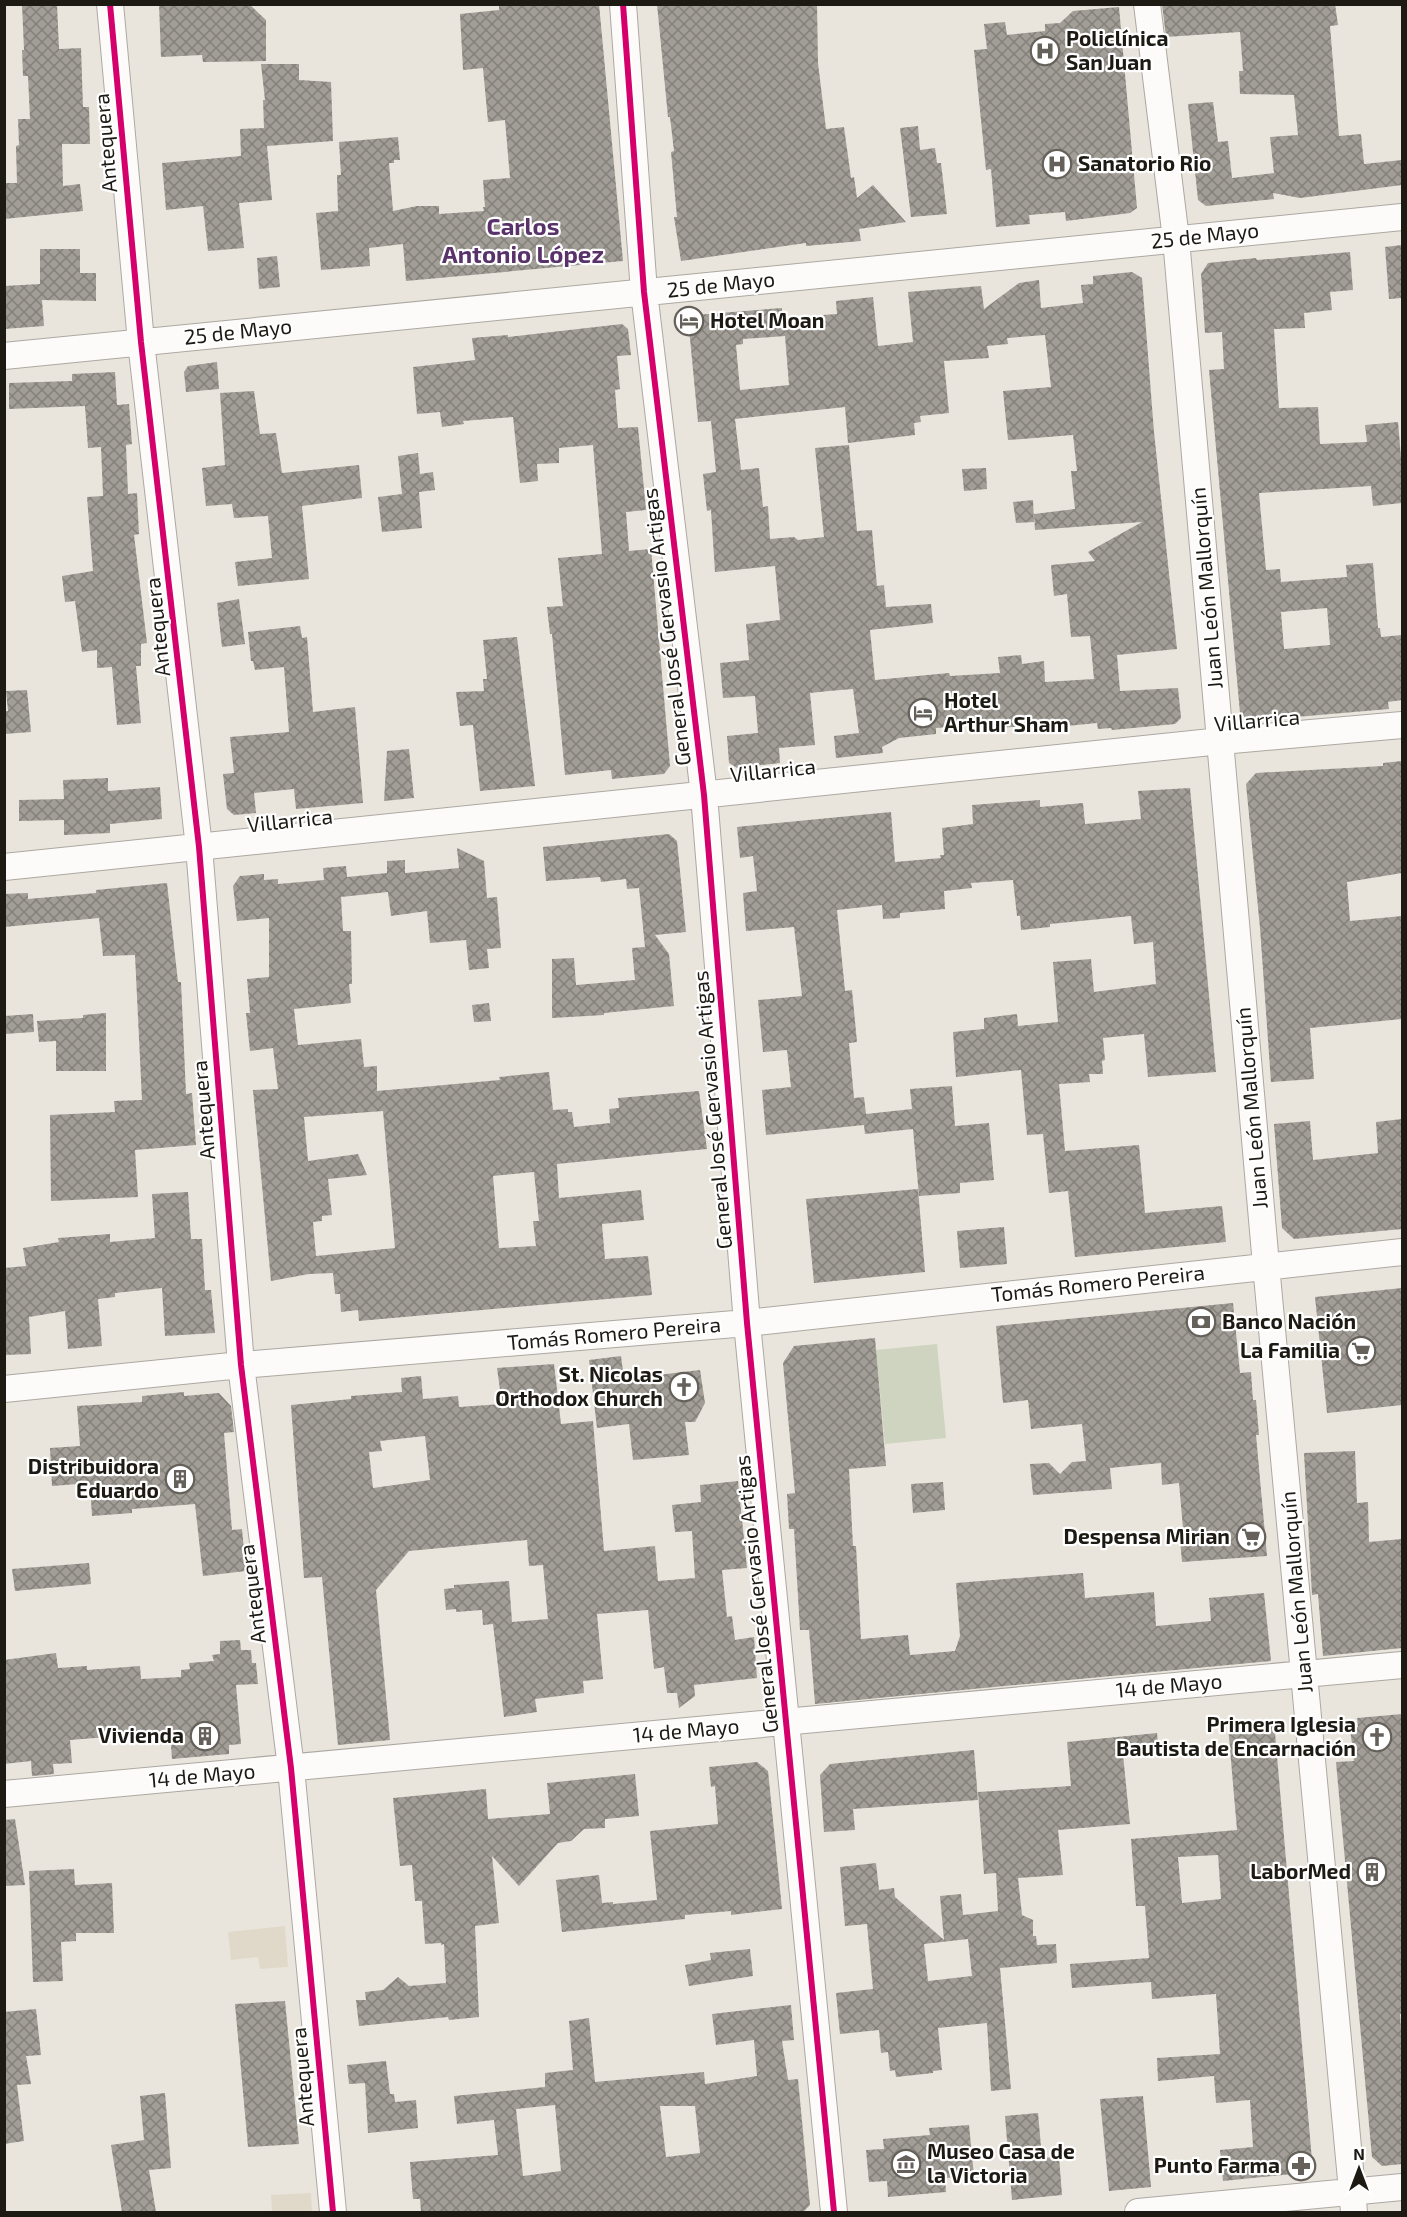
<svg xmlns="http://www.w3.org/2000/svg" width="1407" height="2217" font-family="'Exo 2',sans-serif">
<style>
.commercial{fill:#e0d9c9}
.park{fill:#ced4bf}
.building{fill:url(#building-cross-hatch);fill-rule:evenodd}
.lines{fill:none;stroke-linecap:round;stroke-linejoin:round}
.street-casing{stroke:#aca8a1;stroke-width:28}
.street{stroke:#fcfbfa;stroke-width:26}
.cycleway-casing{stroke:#fff;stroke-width:10}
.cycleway{stroke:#d6006c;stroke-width:6}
.labels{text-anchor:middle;stroke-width:4.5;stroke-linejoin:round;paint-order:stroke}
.poi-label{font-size:21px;font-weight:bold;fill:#1d1a14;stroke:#fff;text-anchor:end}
.street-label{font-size:21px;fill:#1d1a14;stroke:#fff}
.quarter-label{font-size:24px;font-weight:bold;fill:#59326a;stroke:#fff}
</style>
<defs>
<pattern id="building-cross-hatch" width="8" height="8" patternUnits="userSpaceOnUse" patternTransform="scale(1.5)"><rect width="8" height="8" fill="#a29e97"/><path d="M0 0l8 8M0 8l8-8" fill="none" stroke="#83807a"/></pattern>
</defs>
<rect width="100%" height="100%" fill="#eae5dc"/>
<path class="commercial" d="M285,1926L288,1967L260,1969L258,1957L231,1960L228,1932Z
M311,2193L312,2212H272L271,2195Z"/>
<path class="park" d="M937,1344L946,1438L885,1444L876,1350Z"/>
<path class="building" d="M22,4H57L59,49L81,48L83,107H89L90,144H62L63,186L80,184L83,211L4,219V183H17L16,146L19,145L18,119H30L28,76H23L22,50H24Z
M159,4H249L266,20V61L203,62L202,55L161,57Z
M499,4H599L623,261L406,281L403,244L369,248L370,266L321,270L316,213L338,211L337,175H341L339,142L398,137L400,160H394V163H389L393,211L417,206H439V214L484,211L483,207H485L483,180L510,178L505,120L488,122L483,68L463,70L460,14L499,10Z
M657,4H817L818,63L826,129L844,127L851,178L854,177L857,198L873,185L906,222L859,229L861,241L806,246V243L681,261L674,217H677L671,152L674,151L670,117H668Z
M1162,4H1335L1338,25L1330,26L1339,136L1361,134L1364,164L1402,160V185L1300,198L1273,193L1274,199L1206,206L1198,200L1188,104L1213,102L1218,142L1228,141L1232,178L1274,173L1270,137L1298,135L1294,95L1240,94L1239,71H1243L1240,32L1166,37Z
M1119,7L1137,208L1130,213L1066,221L1065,212L1029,215L1030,224L996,227L991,169L986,170L974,50L987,49L984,24L1005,22L1007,35L1045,31V24L1060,23L1073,11Z
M261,64H299V80L331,82L333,141L267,146L272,200L239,203L244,248L208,251L203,206L166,210L162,163L241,156L240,129L264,128L263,100H265Z
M918,126L920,150L935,148L937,163H941L947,214L911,217L900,128Z
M1402,245V298L1389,299L1385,247Z
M40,249H80V273H96V301L42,300L44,326L4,329V286L40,284Z
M1350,252L1353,290L1330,292L1332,310L1304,313L1305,328L1274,329L1279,408L1318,407L1320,444L1367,442L1365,425L1398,422L1402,469V503L1373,506L1371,486L1259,493L1266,570L1280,569L1281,582L1347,577L1346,565L1373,563L1378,628H1380L1381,637L1402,635V700L1388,702L1389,709L1250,721L1240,713L1209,370L1224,369L1222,332L1205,333L1201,274L1208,263L1256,258L1257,260ZM1327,608L1330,645L1284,649L1281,612Z
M277,256L280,287L259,289L257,258Z
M1132,272L1142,278L1154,432L1177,649L1117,655L1120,691L1178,688L1181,718L1175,724L1112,730L1111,728L1098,729L1097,723L1036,729L1035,725L999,728L998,723L936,728V734L899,738L882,747L883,753L836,758L834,736L859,733L853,689L829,691L810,693L815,745L779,748L780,763L737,768L729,763L727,736L758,733L755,696L723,698L720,663L749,660L746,624L780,620L775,566L715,572L711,510L707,511L703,474L716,472L711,421L698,422L689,328L696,327L695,315L782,308V318L837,314L836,301L873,297L878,346L913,342L908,292L981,286L984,309L1019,283L1039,280L1041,308L1083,303L1081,285L1093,284V276ZM1045,335L1051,387L1003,391L1008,440L1073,435L1077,471H1071L1075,509L1034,514L1035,530L1142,522L1088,552L1095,561L1051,565L1054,596L1067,594L1071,637L1090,636L1094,679L1045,682L1044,661L1022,664L1021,655L998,657L1000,673L950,676L949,673L875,680L870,630L933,623L931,604L886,607L884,585L877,586L872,530L857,531L849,445L815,448L824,537L798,540L794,537L770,539L768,506L763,507L759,468L741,470L735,419L845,407L848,443L915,435L914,423L921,422L920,416L949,413L944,361L989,358L987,346L1008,344L1007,338ZM785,336L789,385L740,390L736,345L743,344V339Z
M622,324L628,329L631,355L617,356L620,389L615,390L618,428L638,427L646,510L626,512L629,551L651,549L670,766L664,774L612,779L611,770L565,775L552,634H550L547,607L563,606L558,558L602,554L593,445L559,448V463L537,464L538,481L520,483L513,417L463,421L464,424L442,427L440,412L417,414L413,367L475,360L472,338L508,335V337Z
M217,362L219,389L186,392L184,372L188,366Z
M115,372L117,405L129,404L132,444L126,445L128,494L137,493L139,534L134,535L147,643L141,644V666H136L141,723L117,725L112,667L97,668V650L82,652L75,601L65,602L62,576L93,571L87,497L103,496L101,447L88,448L85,406L9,409V383L72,381V374Z
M254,391L260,434L276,433L282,473L359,465L362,498L302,506L309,579L238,586L235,562L272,558L268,516L234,518L232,504L206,506L202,468L225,465L220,393Z
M418,453L420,474L433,472L435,490L419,492L422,528L382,532L378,497L402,494L398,456Z
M986,468L987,489L964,491L962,469Z
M1033,500L1034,522L1016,523L1013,502Z
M239,599L245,644L222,647L217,603Z
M300,626L302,638L307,637L313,712L355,707L363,803L296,809L294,789L254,793L256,813L234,815L227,809L223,774L234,773L230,737L289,732L284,667L255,670L253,661H251L248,632Z
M517,637L535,786L480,791L473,725L460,726L456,692L484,691L483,679H487L483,640Z
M27,690L31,732L4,734V711H8L6,691Z
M409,749L414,798L384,801L387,751Z
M1402,761V873L1347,882L1350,921L1402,916V1019L1310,1028L1314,1079L1271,1082L1260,928L1246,784L1256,773L1383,766V763Z
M108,778V791L160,787L162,819L110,824V833L64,835V820L19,821V800L64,799L63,780Z
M1190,788L1216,1072L1148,1077L1144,1034L1103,1038L1105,1060L1102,1061L1103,1074H1089L1090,1082L1059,1084L1065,1151L1139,1145L1145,1213L1222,1206L1226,1242L1075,1257L1068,1191L1049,1193L1043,1134L1027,1135L1021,1070L956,1077L953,1032L984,1029V1018L1017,1014L1018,1026L1058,1022L1053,962L1091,959L1094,992L1156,984L1153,942L1134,944L1131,916L1050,924V927L1021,930L1020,916H1017L1013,880L971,883L972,888L944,891L945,909L900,913V918L883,919L882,905L837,910L845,991L852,990L857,1042L849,1043L854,1098L864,1097L866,1114L912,1109L910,1089L952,1086L955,1126L989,1123L994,1180L960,1183V1193L919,1196L913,1129L865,1134L864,1125L766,1135L762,1090L791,1087L787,1050L763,1052L758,1000L802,996L794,927L746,931L743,893L757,891L753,856L740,858L737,827L891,812L895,862L941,858L940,855H944L942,828L973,824L972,805L1040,800V807L1083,803L1085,824L1141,819L1138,791Z
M669,834L677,841L686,932L655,935L669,954L674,1006L604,1013V1015L552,1018V959L574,958L576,985L635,980L632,948L645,947L639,888L627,889L626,879L601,882L600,877L546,881L543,847Z
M457,848L484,861L487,898L497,897L501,948L487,949L489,968L469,970L466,940L430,943L427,911L391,916L388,892L341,897L343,931H351L352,984H349L351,1003L294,1009L298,1045L361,1039L364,1067L377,1066V1091L500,1080L499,1077L549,1072L553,1110L568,1109V1112H572L574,1127L610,1123L609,1109L619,1108L618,1098L699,1091L707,1149L557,1164L559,1198L641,1190L644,1220L602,1224L605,1259L648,1256L652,1295L359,1321L358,1310L341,1312L340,1294H335L333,1273L309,1274L271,1281L253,1090L278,1089L273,1048L250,1051L246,1013H250L247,979L269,977V918L237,921L233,886L240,876L264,874V880L278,879V884L324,880L323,868L346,866L347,877L387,873V861L405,860V873L459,868ZM383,1111L395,1248L316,1256L313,1222L322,1221V1216L332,1215L328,1179L367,1175L358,1154L308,1161L304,1117ZM534,1172L539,1221H533L536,1246L499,1248L493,1176Z
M167,883L178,982H181L186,1094L192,1093L196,1145L135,1150L138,1197L51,1201L50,1115L115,1112L114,1101L142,1100L135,955L103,956L99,918L4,927V894L28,893V899L96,893V890Z
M489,1003L491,1021L474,1022L472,1005Z
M106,1013V1071H56V1041L39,1042L37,1021L83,1018V1015Z
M33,1014L34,1032L4,1034V1016Z
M1402,1119V1229L1294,1239L1282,1228L1274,1124L1310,1121L1313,1160L1378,1153L1376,1122Z
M918,1189L925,1272L814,1283L806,1199Z
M188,1192L191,1239H202L205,1290H211L215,1333L165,1336L162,1288L115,1293V1297L98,1299L102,1346L68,1349L65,1311L29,1317L31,1354L4,1355V1268L26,1266L23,1248L59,1242L58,1238L110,1234V1242L155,1238L152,1194Z
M1004,1227L1007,1264L960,1268L957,1231Z
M1402,1288V1405L1327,1413L1315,1297Z
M1233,1303L1240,1373L1251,1372L1253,1400H1256L1259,1435H1256L1267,1556L1182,1562L1179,1528H1183L1179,1483L1162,1485L1161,1463L1110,1468L1112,1489L1033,1495L1030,1464L1049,1463L1060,1474L1072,1462L1086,1461L1082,1424L1031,1429L1028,1400L1003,1403L996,1326Z
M875,1338L886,1466L849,1469L853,1546H856L861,1639L908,1635L910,1655L955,1651L960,1636L956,1583L1083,1573L1085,1598L1154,1592L1156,1626L1211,1621L1209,1598L1264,1593L1271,1661L815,1704L809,1630H800L794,1529H789L787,1494L795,1493L783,1363L794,1346Z
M621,1356L624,1379L700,1370L705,1403L695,1422H685L689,1455L633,1460L629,1424L597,1428L589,1360Z
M554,1364L561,1424L593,1421L604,1551L655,1546L658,1581L695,1578L692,1531L675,1532L672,1505L701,1502L700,1485L738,1481L747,1568L722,1570L727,1617L732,1616L735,1640L754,1637L757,1678L694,1685L695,1696L679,1708L677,1693H667L664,1667L654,1669L648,1610L597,1614L603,1679L583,1681L584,1693L535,1699L537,1712L504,1717L493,1624L483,1625L482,1610L456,1612V1609L446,1610L444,1589L454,1588V1585L509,1581L512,1622L548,1619L543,1565L529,1566L527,1540L409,1551L376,1590L390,1740L338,1745L322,1577L304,1578L291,1405L351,1399V1396L402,1392L401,1378L421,1376L423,1399L458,1396L459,1407L502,1404L497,1368ZM425,1436L430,1480L373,1488L369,1452L382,1451L380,1441Z
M184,1392V1396L219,1393L231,1406L234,1432L224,1433L232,1530L242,1529L246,1571L203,1576L195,1504L132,1509V1513L92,1516L90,1483L52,1486L50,1448L80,1446L77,1406L142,1402V1396Z
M1355,1451L1357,1503L1368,1502L1369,1542L1402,1539V1648L1323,1656L1318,1594L1312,1595L1304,1453Z
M943,1482L945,1510L913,1513L911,1484Z
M89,1563L91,1584L15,1591L12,1569Z
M240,1640L241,1650H251L252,1663H256L258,1684L236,1685L241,1744L229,1745V1754L172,1759L170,1732L70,1740L72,1763L53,1764L54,1774L32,1776L31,1761L4,1764V1660L56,1653L58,1668L87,1666V1670L140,1666L141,1679L181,1677V1670L190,1669L189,1663L214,1661L212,1655L220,1654V1641Z
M1402,1714V2014H1400L1402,2043V2164L1382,2166L1372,2157L1336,1762L1354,1761L1350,1728L1358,1727L1357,1718Z
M1274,1721L1313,2172L1223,2181L1220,2150L1253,2147L1250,2100L1216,2103L1214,2076L1158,2081L1157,2058L1220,2054L1216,1994L1152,1999L1151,1982L1072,1988L1070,1964L1149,1958L1145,1906H1136L1131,1839L1237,1830L1228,1726ZM1218,1855L1221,1899L1182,1903L1178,1857Z
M1157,1733L1159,1752L1123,1755L1130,1824L1058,1830L1063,1875L1018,1878L1022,1915L1033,1920V1936H1036L1037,1945L1056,1944L1057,1963L1000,1968L1011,2089L991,2091L987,2023L938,2028L942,2070L933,2071V2073L896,2077L895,2070L890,2071L888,2052L881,2053L879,2030L840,2034L836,1993L873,1989L867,1924L845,1926L840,1867L876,1863L879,1890L894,1888L895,1897L944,1940L940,1896L961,1894L963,1915L998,1911L996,1873L984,1874L978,1792L1071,1786L1067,1742ZM968,1939L972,1976L928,1981L924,1944Z
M974,1750L978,1800L853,1809L855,1830L824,1832L820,1775L830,1764Z
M757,1762L768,1771L782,1909L731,1915V1911L685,1915V1919L562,1932L556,1880L599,1875L602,1903L613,1902V1904L657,1900L650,1831L718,1824L715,1786L711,1787L709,1767Z
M635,1774L639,1816L605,1819V1828L584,1829L571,1841L558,1843L519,1886L492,1856L499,1923L475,1926L479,2017L449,2020L448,2017L359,2026L356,2000H366L365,1992L383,1990L398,1977L409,1986L446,1983L444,1944L441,1945V1943L425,1944L422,1901H415L412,1865L400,1866L393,1798L486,1789L488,1819L550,1814L547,1783Z
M15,1819L25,1885L4,1886V1820Z
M74,1869L75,1885L112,1883L114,1933H76V1941L61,1942L63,1981L33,1982L29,1871Z
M750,1949L753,1976L689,1986L685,1965L711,1960L710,1953Z
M285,2001L299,2144L248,2147L235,2004Z
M791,2005L794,2040L782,2041L788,2080L798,2079L810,2205L803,2212H421L420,2199H413L410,2162L498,2155L494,2120L457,2124L454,2096L545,2087V2073L573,2070L569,2021L589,2018L595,2082L704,2072L705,2084L757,2076L754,2040L716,2045L712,2014ZM555,2105L561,2171L523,2176L516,2109ZM660,2106H695L700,2153L666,2157Z
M36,2009L41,2055L26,2056L31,2084L17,2085L24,2141L4,2144V2012Z
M386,2061L390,2094H394L395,2102L416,2100L418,2128L368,2133L365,2083L349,2084L347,2065Z
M165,2093L171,2168L149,2170L156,2212H122L111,2145L144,2140L140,2096Z
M1143,2096L1151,2187L1109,2191L1100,2099Z
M1038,2113L1042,2158L1059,2157L1062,2195L1012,2200L1005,2116Z
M969,2125L974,2176L945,2178L946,2192L888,2197L887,2181L869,2182L866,2150L884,2149L883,2139L930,2135L929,2128Z"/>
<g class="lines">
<g class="street-casing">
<path id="street" d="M110,4L141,342L199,847L241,1365L291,1768L333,2212
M623,4L644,292L704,795L747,1323L834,2212
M1147,4L1176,239L1266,1265L1354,2212
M4,356L1402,217
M4,867L1221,741L1402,725
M4,1389L241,1365L747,1323L1402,1252
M4,1794L1402,1665
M1138,2212L1402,2187"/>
</g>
<use href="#street" class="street"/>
<g class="cycleway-casing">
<path id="cycleway" d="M110,4L141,342L199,847L241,1365L291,1768L333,2212
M623,4L644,292L704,795L747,1323L834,2212"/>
</g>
<use href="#cycleway" class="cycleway"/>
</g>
<defs>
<g id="hospital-ring" transform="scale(1.5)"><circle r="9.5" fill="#fff" stroke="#65615a" stroke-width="1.5"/><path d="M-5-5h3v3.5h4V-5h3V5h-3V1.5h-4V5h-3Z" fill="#65615a"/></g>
<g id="hotel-ring" transform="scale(1.5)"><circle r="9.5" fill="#fff" stroke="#65615a" stroke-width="1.5"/><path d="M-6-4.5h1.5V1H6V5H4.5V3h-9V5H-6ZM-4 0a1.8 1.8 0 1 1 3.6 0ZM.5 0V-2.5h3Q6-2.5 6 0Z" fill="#65615a"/></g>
<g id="bank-ring" transform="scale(1.5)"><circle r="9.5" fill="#fff" stroke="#65615a" stroke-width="1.5"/><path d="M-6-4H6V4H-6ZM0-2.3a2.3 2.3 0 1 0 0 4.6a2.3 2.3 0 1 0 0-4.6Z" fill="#65615a"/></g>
<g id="supermarket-ring" transform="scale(1.5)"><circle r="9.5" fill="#fff" stroke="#65615a" stroke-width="1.5"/><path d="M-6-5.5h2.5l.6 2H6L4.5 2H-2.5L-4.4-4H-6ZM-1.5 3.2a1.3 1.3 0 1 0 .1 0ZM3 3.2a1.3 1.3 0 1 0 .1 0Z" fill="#65615a"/></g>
<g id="church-ring" transform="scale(1.5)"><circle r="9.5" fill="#fff" stroke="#65615a" stroke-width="1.5"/><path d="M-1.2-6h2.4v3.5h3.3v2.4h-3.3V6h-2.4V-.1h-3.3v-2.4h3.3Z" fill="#65615a"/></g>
<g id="building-ring" transform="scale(1.5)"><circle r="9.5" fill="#fff" stroke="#65615a" stroke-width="1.5"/><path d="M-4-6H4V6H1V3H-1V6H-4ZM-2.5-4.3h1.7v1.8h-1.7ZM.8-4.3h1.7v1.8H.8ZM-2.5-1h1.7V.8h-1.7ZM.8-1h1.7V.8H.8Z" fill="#65615a"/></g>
<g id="museum-ring" transform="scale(1.5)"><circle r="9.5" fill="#fff" stroke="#65615a" stroke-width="1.5"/><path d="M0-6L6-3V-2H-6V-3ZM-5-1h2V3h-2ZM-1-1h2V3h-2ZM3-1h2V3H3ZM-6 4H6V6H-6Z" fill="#65615a"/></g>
<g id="pharmacy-ring" transform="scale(1.5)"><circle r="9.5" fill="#fff" stroke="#65615a" stroke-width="1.5"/><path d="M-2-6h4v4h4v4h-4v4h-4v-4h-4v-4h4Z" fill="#65615a"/></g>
</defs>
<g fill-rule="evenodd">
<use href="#hospital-ring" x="1045" y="51"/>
<use href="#hospital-ring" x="1057" y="164"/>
<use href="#hotel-ring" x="689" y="321"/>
<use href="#hotel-ring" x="923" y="713"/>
<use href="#bank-ring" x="1201" y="1322"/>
<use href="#supermarket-ring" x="1361" y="1351"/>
<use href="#church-ring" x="684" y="1387"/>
<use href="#building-ring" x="180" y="1479"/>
<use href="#supermarket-ring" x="1251" y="1537"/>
<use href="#building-ring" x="205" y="1736"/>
<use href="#church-ring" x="1377" y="1737"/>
<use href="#building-ring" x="1372" y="1872"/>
<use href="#museum-ring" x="906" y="2164"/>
<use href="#pharmacy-ring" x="1301" y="2166"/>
</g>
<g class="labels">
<g class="poi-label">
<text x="1066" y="46" text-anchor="start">Policlínica<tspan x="1066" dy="24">San Juan</tspan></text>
<text x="1078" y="171" text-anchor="start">Sanatorio Rio</text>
<text x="710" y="328" text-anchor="start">Hotel Moan</text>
<text x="944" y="708" text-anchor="start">Hotel<tspan x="944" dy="24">Arthur Sham</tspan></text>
<text x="1222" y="1329" text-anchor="start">Banco Nación</text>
<text x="1340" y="1358">La Familia</text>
<text x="663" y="1382">St. Nicolas<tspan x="663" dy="24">Orthodox Church</tspan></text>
<text x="159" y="1474">Distribuidora<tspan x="159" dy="24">Eduardo</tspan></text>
<text x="1230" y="1544">Despensa Mirian</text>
<text x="1356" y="1732">Primera Iglesia<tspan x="1356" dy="24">Bautista de Encarnación</tspan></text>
<text x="184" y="1743">Vivienda</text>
<text x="1351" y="1879">LaborMed</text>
<text x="927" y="2159" text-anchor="start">Museo Casa de<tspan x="927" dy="24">la Victoria</tspan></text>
<text x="1280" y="2173">Punto Farma</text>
</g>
<g class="street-label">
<text transform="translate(106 143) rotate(-95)" y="7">Antequera</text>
<text transform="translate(1205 236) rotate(-6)" y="7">25 de Mayo</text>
<text transform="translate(721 285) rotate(-6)" y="7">25 de Mayo</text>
<text transform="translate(238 332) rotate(-6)" y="7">25 de Mayo</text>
<text transform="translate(1207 588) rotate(-95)" y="7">Juan León Mallorquín</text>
<text transform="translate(158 627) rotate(-96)" y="7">Antequera</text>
<text transform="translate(667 627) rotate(-97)" y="7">General José Gervasio Artigas</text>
<text transform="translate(1257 721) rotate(-5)" y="7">Villarrica</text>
<text transform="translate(773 771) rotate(-6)" y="7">Villarrica</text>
<text transform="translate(290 821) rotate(-6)" y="7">Villarrica</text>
<text transform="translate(1252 1108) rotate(-95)" y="7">Juan León Mallorquín</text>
<text transform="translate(204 1110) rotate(-95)" y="7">Antequera</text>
<text transform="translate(713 1110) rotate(-95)" y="7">General José Gervasio Artigas</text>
<text transform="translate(1098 1284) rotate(-6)" y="7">Tomás Romero Pereira</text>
<text transform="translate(614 1334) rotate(-5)" y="7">Tomás Romero Pereira</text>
<text transform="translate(1297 1592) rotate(-95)" y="7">Juan León Mallorquín</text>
<text transform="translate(253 1594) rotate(-97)" y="7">Antequera</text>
<text transform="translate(757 1594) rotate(-96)" y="7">General José Gervasio Artigas</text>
<text transform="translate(1169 1686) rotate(-5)" y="7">14 de Mayo</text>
<text transform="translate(686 1731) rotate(-5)" y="7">14 de Mayo</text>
<text transform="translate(202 1776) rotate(-5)" y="7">14 de Mayo</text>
<text transform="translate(303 2077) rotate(-95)" y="7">Antequera</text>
</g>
<g class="quarter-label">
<text x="523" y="235">Carlos<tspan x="523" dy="28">Antonio López</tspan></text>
</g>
</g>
<rect width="1407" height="2217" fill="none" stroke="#1d1a14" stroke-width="12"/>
<g transform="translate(1359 2169)" stroke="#ffffff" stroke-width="4.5" paint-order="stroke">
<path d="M0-4.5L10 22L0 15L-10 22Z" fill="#1d1a14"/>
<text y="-9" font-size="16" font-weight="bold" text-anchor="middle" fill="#1d1a14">N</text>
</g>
</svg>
